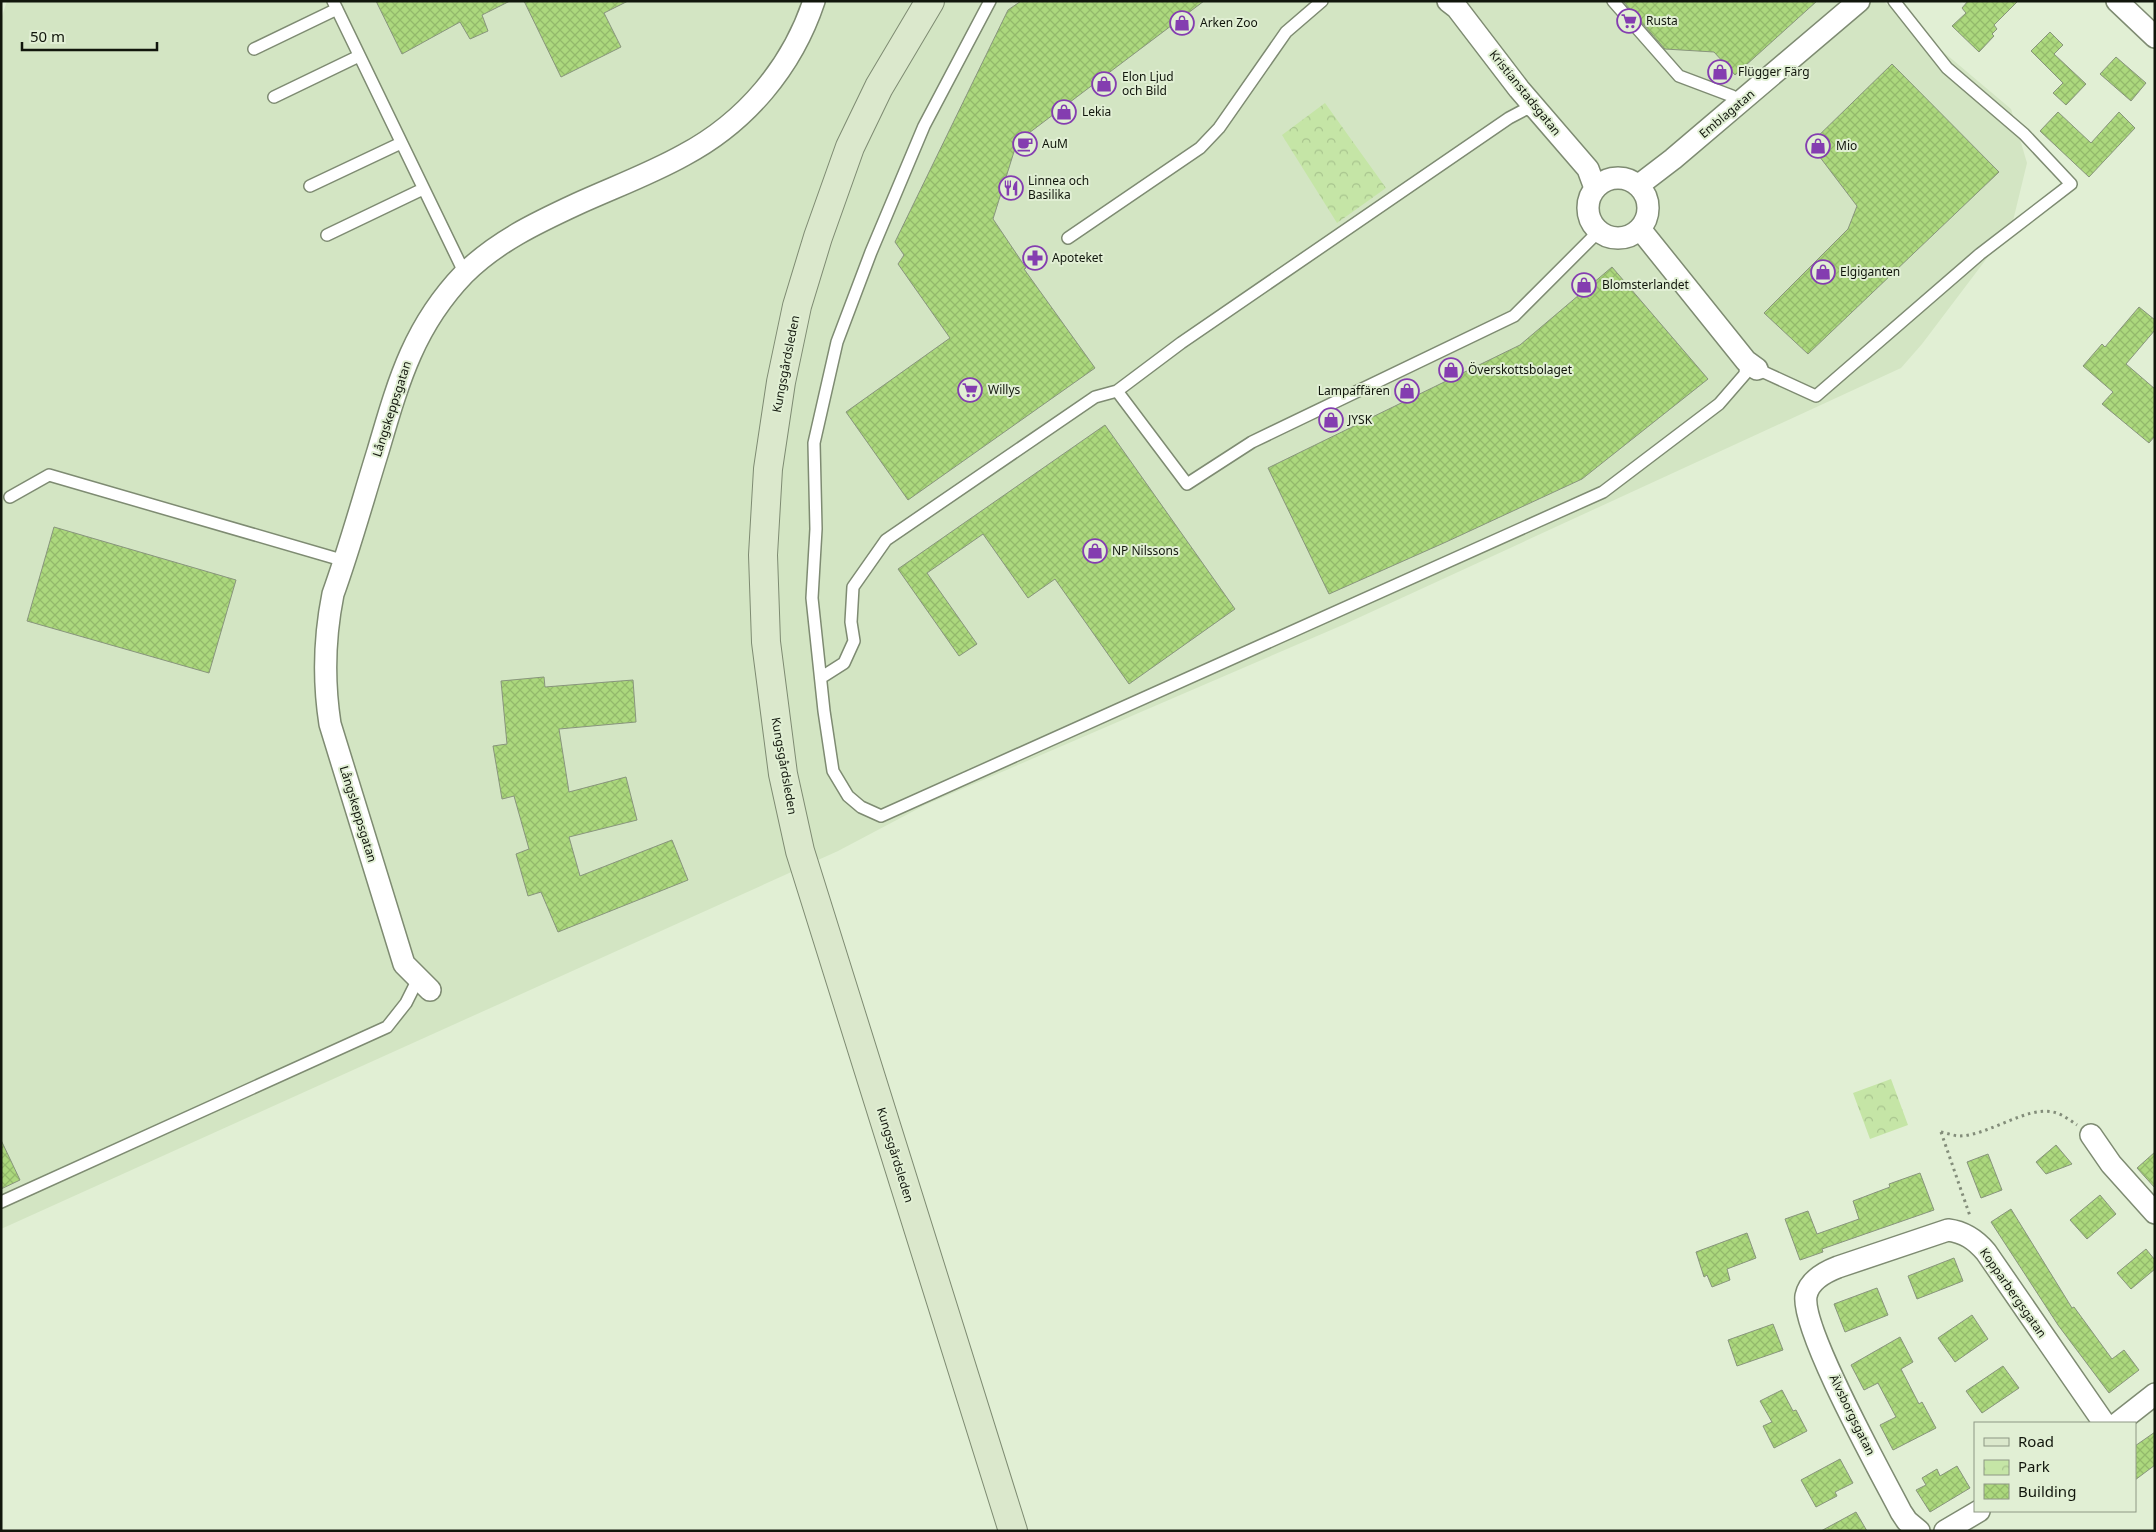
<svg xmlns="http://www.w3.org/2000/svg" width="2156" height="1532" font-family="'Noto Sans',sans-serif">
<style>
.built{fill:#d3e5c3}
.park{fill:url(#park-crowns)}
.building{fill:url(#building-cross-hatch);stroke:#88957c}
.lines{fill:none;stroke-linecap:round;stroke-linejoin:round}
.lane-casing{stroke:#7e8b72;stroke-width:14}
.street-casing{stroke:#7e8b72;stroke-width:24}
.secondary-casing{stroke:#7e8b72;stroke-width:30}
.path{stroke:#838d7a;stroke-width:3;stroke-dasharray:2.5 4;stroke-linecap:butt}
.lane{stroke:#fff;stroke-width:11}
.street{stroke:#fff;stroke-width:21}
.secondary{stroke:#dbe8cc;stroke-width:28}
.labels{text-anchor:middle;stroke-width:4;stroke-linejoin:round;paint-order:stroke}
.poi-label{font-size:12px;fill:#11160c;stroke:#e1efd4;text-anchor:start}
.street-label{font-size:12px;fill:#11160c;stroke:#e1efd4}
</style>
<defs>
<pattern id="park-crowns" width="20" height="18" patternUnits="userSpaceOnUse" patternTransform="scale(1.25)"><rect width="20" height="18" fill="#c5e5a6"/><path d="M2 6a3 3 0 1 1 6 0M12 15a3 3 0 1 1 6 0" fill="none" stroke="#a8c48e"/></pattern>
<pattern id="building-cross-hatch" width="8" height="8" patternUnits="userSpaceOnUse" patternTransform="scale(1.25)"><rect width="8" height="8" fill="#acd87d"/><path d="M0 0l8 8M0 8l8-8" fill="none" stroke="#93b96b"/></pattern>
</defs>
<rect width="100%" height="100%" fill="#e1efd4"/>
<path class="built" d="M7,1H1883L2011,109L2027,163L2012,225L1922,344L1901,368L1345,624L925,805L838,851L1,1229V19Z"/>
<path class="park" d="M1325,103L1386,188L1337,223L1282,135Z
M1891,1079L1908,1125L1870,1139L1853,1093Z"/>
<path class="building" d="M376,1H510L482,15L488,31L470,39L460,22L402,54Z
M524,1H628L604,13L621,47L561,77Z
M1021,1H1204L1017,142L993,219L1026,268L1024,269L1095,368L908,500L846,412L950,338L898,264L904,255L895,242L1008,10Z
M1623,1H1817L1735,75L1714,52L1665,49Z
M1968,1H2018L1994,25L1997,29L1992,34L1994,36L1979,52L1952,26L1966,13L1962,8Z
M2050,32L2063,45L2054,54L2086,84L2066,105L2053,93L2063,83L2031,51Z
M2116,57L2146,83L2131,101L2100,74Z
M1892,64L1999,172L1808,354L1764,313L1848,229L1857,206L1810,144Z
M2058,112L2091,143L2119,112L2135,128L2089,177L2040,131Z
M1612,267L1708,379L1582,479L1446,542L1329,594L1268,468L1520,345Z
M2139,307L2155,320V330L2126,364L2155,389V436L2149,443L2102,404L2113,392L2083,366L2102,344L2105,347Z
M1105,425L1235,609L1129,684L1055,579L1028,598L983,534L927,573L977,644L959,656L898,569Z
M54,527L236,580L209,673L27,621Z
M544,677L545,687L633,680L636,722L559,729L569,792L626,777L637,820L569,837L580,876L672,840L688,880L558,932L541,892L528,896L516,854L529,849L514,796L502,799L493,746L507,744L501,681Z
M1,1140L20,1180L1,1189Z
M2056,1145L2072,1164L2046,1174L2036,1162Z
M2155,1152V1188L2137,1168Z
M1988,1154L2002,1190L1981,1198L1967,1162Z
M1920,1173L1934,1210L1822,1249L1823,1252L1800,1260L1785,1219L1808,1211L1817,1234L1859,1219L1853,1201L1890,1187L1889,1184Z
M2100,1195L2116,1214L2087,1239L2070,1220Z
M2011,1209L2072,1308L2074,1307L2112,1359L2124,1350L2139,1370L2109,1393L2058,1325L1991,1222Z
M1747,1233L1756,1258L1727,1269L1730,1280L1712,1287L1707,1275L1704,1277L1696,1252Z
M2146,1249L2155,1260V1269L2131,1289L2117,1273Z
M1954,1258L1963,1281L1917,1299L1908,1276Z
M1877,1288L1888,1315L1845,1332L1834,1304Z
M1972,1315L1988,1339L1955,1362L1938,1338Z
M1773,1324L1783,1350L1737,1366L1728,1340Z
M1900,1337L1913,1362L1901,1369L1919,1404L1922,1402L1936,1428L1893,1450L1880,1425L1896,1417L1878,1383L1864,1390L1851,1365Z
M2003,1366L2019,1388L1982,1413L1966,1391Z
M1782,1390L1793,1411L1796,1410L1807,1431L1774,1448L1763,1426L1772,1422L1760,1401Z
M2155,1432V1465L2135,1480V1446Z
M1840,1459L1853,1483L1835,1492L1837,1496L1816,1507L1801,1480Z
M1957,1466L1970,1488L1930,1512L1916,1490L1926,1485L1922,1478L1937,1469L1940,1476Z
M1856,1512L1867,1531H1821Z"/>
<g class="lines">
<g class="lane-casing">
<path id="lane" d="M333,1L465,274
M990,1L924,126L871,252L837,342L814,443L816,529L812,598L824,711L833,771L848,796L861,807L881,816L1603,492L1719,404L1745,374L1746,361
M1613,1L1679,76L1732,96
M254,49L337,9
M274,97L359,56
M1536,112L1526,109L1509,118L1181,343L1117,391L1187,484L1252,442L1514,316L1599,231
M310,186L401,143
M327,235L423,189
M1068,238L1200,148L1219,128L1286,32L1322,1
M1757,369L1816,396L1980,254L2071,184L2024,134L1947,68L1894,1
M10,497L49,475L345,561
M822,677L844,663L854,641L851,622L853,587L886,540L1095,397L1117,391
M1,1202L387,1027L406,1003L418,979"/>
</g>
<g class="street-casing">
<path id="street" d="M1448,1L1457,8L1519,89L1588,169L1595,188
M2117,1L2155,37
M1588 208a30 30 0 1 1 60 0a30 30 0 1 1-60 0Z
M1639,185L1673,159L1859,1
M1640,229L1746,361L1757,369
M430,990L404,964L330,724C323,679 324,639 333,594C350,547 363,499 378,451C398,383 413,327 464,274C496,242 536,223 577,204C612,188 650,174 684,155C746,122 792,67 814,1
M2091,1135L2111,1164L2155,1213
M2118,1423L2155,1394
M1919,1531L1907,1521L1901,1512C1882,1475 1801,1330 1806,1296C1809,1280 1825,1272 1838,1267L1948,1230C1964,1232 1975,1239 1986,1252L2104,1423
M1945,1531L1979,1511"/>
</g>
<g class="secondary-casing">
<path id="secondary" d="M930,1L879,87L850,147L818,237L797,306L781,382L768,469L763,555L766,642L783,774L800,851L1013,1531"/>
</g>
<path class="path" d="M1609,171L1625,173
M1941,1132C1947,1133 1954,1136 1960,1136C1989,1135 2027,1106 2053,1112C2062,1114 2070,1120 2077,1125
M1941,1132L1970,1216"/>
<use href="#lane" class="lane"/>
<use href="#street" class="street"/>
<use href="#secondary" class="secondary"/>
</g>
<defs>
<g id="supermarket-ring" transform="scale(1.25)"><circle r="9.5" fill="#e1efd4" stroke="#843db0" stroke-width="1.5"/><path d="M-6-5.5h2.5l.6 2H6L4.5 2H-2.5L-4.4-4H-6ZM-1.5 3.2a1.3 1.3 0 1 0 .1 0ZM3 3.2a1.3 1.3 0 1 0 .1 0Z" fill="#843db0"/></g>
<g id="shop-ring" transform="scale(1.25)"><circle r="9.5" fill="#e1efd4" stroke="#843db0" stroke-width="1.5"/><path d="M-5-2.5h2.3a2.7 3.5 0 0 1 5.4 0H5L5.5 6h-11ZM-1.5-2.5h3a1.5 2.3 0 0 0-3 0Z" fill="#843db0"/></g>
<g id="cafe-ring" transform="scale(1.25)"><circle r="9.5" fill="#e1efd4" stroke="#843db0" stroke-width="1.5"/><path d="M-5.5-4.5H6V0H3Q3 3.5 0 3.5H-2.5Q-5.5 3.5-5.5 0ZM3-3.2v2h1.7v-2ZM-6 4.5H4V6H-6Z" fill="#843db0"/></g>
<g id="restaurant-ring" transform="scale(1.25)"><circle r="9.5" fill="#e1efd4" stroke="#843db0" stroke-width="1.5"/><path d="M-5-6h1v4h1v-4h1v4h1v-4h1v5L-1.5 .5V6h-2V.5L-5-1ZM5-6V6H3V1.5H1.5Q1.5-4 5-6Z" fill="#843db0"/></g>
<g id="pharmacy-ring" transform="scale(1.25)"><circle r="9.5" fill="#e1efd4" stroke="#843db0" stroke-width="1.5"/><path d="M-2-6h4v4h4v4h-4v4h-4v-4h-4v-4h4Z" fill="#843db0"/></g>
</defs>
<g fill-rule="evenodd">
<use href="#supermarket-ring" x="1629" y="21"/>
<use href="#shop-ring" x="1182" y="23"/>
<use href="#shop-ring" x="1720" y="72"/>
<use href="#shop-ring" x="1104" y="84"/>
<use href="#shop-ring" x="1064" y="112"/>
<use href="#cafe-ring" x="1025" y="144"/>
<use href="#shop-ring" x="1818" y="146"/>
<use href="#restaurant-ring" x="1011" y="188"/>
<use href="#pharmacy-ring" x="1035" y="258"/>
<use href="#shop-ring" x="1823" y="272"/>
<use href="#shop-ring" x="1584" y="285"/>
<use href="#shop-ring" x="1451" y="370"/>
<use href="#supermarket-ring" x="970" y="390"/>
<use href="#shop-ring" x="1407" y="391"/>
<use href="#shop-ring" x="1331" y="420"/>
<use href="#shop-ring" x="1095" y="551"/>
</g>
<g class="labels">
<g class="poi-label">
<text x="1646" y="25">Rusta</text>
<text x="1200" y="27">Arken Zoo</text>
<text x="1738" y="76">Flügger Färg</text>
<text x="1122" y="81">Elon Ljud<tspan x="1122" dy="14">och Bild</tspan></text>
<text x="1082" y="116">Lekia</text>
<text x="1042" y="148">AuM</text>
<text x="1836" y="150">Mio</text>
<text x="1028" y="185">Linnea och<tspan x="1028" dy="14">Basilika</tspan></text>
<text x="1052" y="262">Apoteket</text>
<text x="1840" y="276">Elgiganten</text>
<text x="1602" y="289">Blomsterlandet</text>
<text x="1468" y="374">Överskottsbolaget</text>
<text x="988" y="394">Willys</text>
<text x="1390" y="395" text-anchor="end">Lampaffären</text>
<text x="1348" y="424">JYSK</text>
<text x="1112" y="555">NP Nilssons</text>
</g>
<g class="street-label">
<text transform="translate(1525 93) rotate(51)" y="4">Kristianstadsgatan</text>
<text transform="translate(1727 114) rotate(-40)" y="4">Emblagatan</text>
<text transform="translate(786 364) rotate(-79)" y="4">Kungsgårdsleden</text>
<text transform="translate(392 409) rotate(-72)" y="4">Långskeppsgatan</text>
<text transform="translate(784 766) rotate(80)" y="4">Kungsgårdsleden</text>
<text transform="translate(358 814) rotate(73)" y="4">Långskeppsgatan</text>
<text transform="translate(895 1155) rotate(73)" y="4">Kungsgårdsleden</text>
<text transform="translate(2013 1293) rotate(55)" y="4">Kopparbergsgatan</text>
<text transform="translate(1852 1415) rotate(64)" y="4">Älvsborgsgatan</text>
</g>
</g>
<rect width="2156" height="1532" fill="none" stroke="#11160c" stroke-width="5"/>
<rect x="1974" y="1422" width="162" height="90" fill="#e1efd4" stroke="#8e9884"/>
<rect x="1984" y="1438" width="25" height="8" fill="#dbe8cc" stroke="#8e9884"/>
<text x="2018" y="1447" font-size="15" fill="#11160c">Road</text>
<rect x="1984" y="1460" width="25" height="15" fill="url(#park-crowns)" stroke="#8e9884"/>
<text x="2018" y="1472" font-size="15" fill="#11160c">Park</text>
<rect x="1984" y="1484" width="25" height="15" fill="url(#building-cross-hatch)" stroke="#8e9884"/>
<text x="2018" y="1497" font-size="15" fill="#11160c">Building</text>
<path d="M22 42v8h135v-8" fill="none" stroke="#11160c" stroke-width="2.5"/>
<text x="30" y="42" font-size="15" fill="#11160c" stroke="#e1efd4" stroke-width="4" paint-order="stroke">50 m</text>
</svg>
